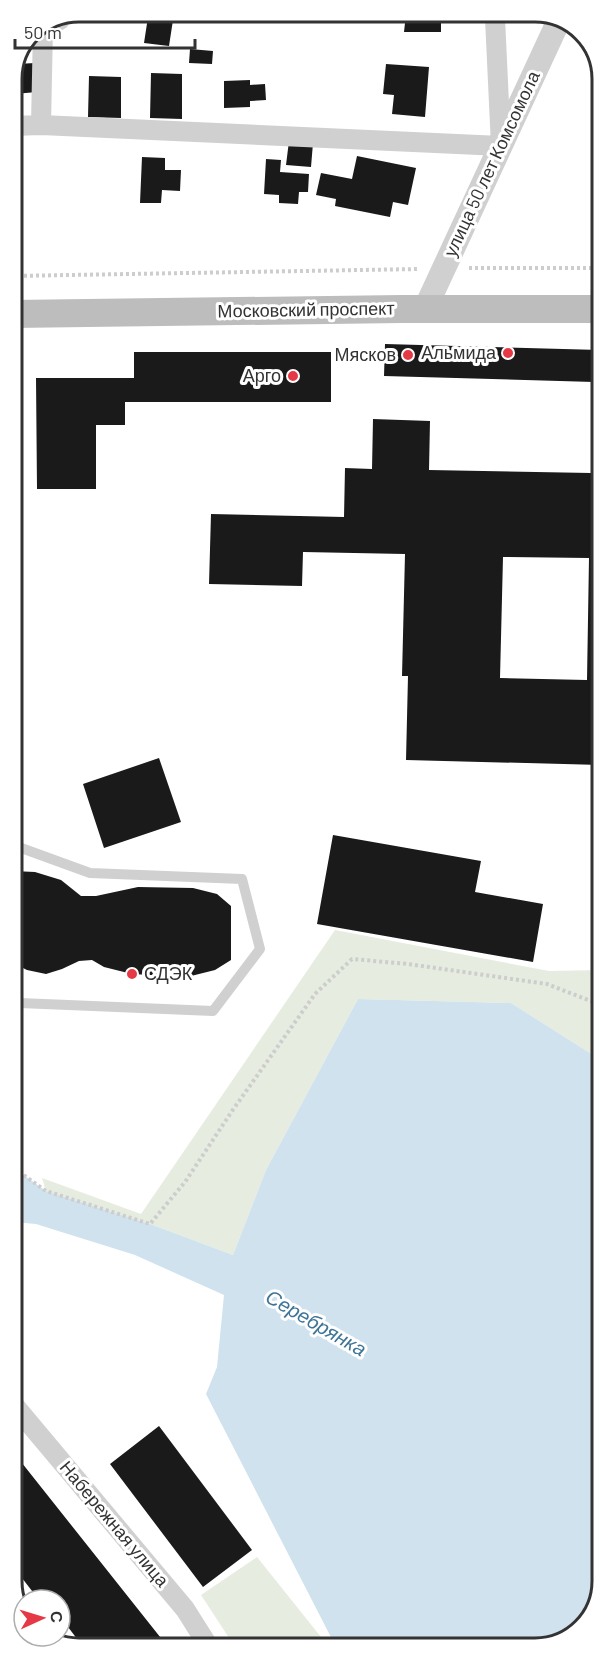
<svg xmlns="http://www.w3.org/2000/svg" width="614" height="1660" font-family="Barlow,sans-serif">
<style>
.green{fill:#e6ecdf}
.water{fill:#cfe2ee}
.building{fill:#1a1a1a;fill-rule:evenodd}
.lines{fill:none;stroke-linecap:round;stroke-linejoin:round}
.path{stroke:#cdcdcd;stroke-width:4;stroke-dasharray:3 3;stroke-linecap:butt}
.service{stroke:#d0d0d0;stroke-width:10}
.minor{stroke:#d0d0d0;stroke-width:20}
.tertiary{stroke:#d0d0d0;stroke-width:24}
.secondary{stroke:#bdbdbd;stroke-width:28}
.poi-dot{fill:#e63946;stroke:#fff;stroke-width:2}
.labels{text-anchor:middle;stroke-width:6;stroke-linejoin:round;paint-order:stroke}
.street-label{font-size:18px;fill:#333;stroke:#fff}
.poi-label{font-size:18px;fill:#333;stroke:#fff;text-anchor:end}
.water-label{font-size:20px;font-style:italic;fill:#3f7597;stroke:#fff}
.rim{fill:none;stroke:#333;stroke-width:3}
</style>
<rect width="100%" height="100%" fill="#fff"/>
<path class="green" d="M335,930L549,971L601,970V1060L511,1003L358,999L266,1170L233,1255L150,1224L46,1191L42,1178L141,1214Z
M257,1557L329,1647H235L201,1595Z"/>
<path class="water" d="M358,999L511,1003L601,1060L602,1581L588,1621L552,1646L336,1647L206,1394L217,1367L224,1295L135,1255L36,1224L14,1222V1168L46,1191L150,1224L233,1255L266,1170Z"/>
<path class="building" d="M375,12H430V15H441V32H404L405,23H375Z
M148,17L173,20L169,46L144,43Z
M190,49L213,51L212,64L189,63Z
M35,63L37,92L14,94L12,75L17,64Z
M386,64L429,67L425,117L392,114L394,95L383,94Z
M151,73L182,74V119L150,118Z
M89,76L121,77V118L88,117Z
M250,80V85L265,84L266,100L250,101V107L224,108V81Z
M591,98H600V202L596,196L594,187Z
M289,141L313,143L311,167L286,165Z
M357,156L416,168L408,205L393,202L390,217L335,206L336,199L316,195L321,173L352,179Z
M142,157L165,158V170H181L180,191L162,190L161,203H140Z
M266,159L281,160L280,172L309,174L308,192H299L298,204L279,203V195L264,194Z
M385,344L600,350L601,765L406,760L408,676H402L405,554L303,552L302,586L209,584L211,514L344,517L345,468L372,469L373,419L430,421L429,470L591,473L594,382L384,376ZM503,557L589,558L587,680L500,678Z
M134,352H331V402H125V425H96V489H37L36,378H134Z
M159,758L181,822L104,848L83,784Z
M333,835L481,861L475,892L543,904L533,962L317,924Z
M13,871L35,872L61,880L81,896H96L138,887L193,888L217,894L231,906V960L215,970L187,977L132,974L104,967L92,960L79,961L62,969L46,974L27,970L13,963Z
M159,1426L252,1550L203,1587L110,1464Z
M14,1453L168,1647L84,1648L68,1627L66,1628L60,1621V1600H39L15,1569L20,1565L14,1557Z"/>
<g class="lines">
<path class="path" d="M469,268H600
M12,276L419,269
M14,1168L46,1191L150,1224L185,1182L232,1111L315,994L352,959L408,964L547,984L601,1005"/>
<path class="service" d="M13,685L16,758
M13,845L90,873L242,879L260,949L213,1011L20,1003L14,1016
M15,1599L24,1610
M44,1636H45"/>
<path class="minor" d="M41,125L43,27L60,20
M12,126L41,125L501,146L495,18L496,12
M14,1405L185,1609L209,1647"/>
<path class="tertiary" d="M425,309L559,20"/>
<path class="secondary" d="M12,314L402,309H600"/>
</g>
<g class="poi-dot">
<circle cx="508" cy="353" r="6"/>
<circle cx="408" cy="355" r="6"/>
<circle cx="293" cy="376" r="6"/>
<circle cx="132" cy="974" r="6"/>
</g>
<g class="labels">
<g class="street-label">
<text transform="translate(492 164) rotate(-65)" y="6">улица 50 лет Комсомола</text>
<text transform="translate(306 310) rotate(-1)" y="6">Московский проспект</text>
<text transform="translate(114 1524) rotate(50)" y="6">Набережная улица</text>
</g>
<g class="poi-label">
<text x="496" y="359">Альмида</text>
<text x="396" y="361">Мясков</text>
<text x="281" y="382">Арго</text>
<text x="144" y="980" text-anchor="start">СДЭК</text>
</g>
<g class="water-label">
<text transform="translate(316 1323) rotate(30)" y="7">Серебрянка</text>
</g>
</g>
<path d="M0 0H614V1660H0ZM79 22H535A57 57 0 0 1 592 79V1581A57 57 0 0 1 535 1638H79A57 57 0 0 1 22 1581V79A57 57 0 0 1 79 22Z" fill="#fff" fill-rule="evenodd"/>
<path class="rim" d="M79 22H535A57 57 0 0 1 592 79V1581A57 57 0 0 1 535 1638H79A57 57 0 0 1 22 1581V79A57 57 0 0 1 79 22Z"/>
<g transform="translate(42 1618) rotate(86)"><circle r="28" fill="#ffffff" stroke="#adadad" stroke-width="1.5"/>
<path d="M0-4.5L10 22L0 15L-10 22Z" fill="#e63946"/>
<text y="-9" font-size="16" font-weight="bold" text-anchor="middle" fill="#333333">С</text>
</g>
<path d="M15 39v9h180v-9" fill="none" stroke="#333333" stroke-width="3"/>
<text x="24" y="39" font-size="18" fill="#333333" stroke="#ffffff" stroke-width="4.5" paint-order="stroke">50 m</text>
</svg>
